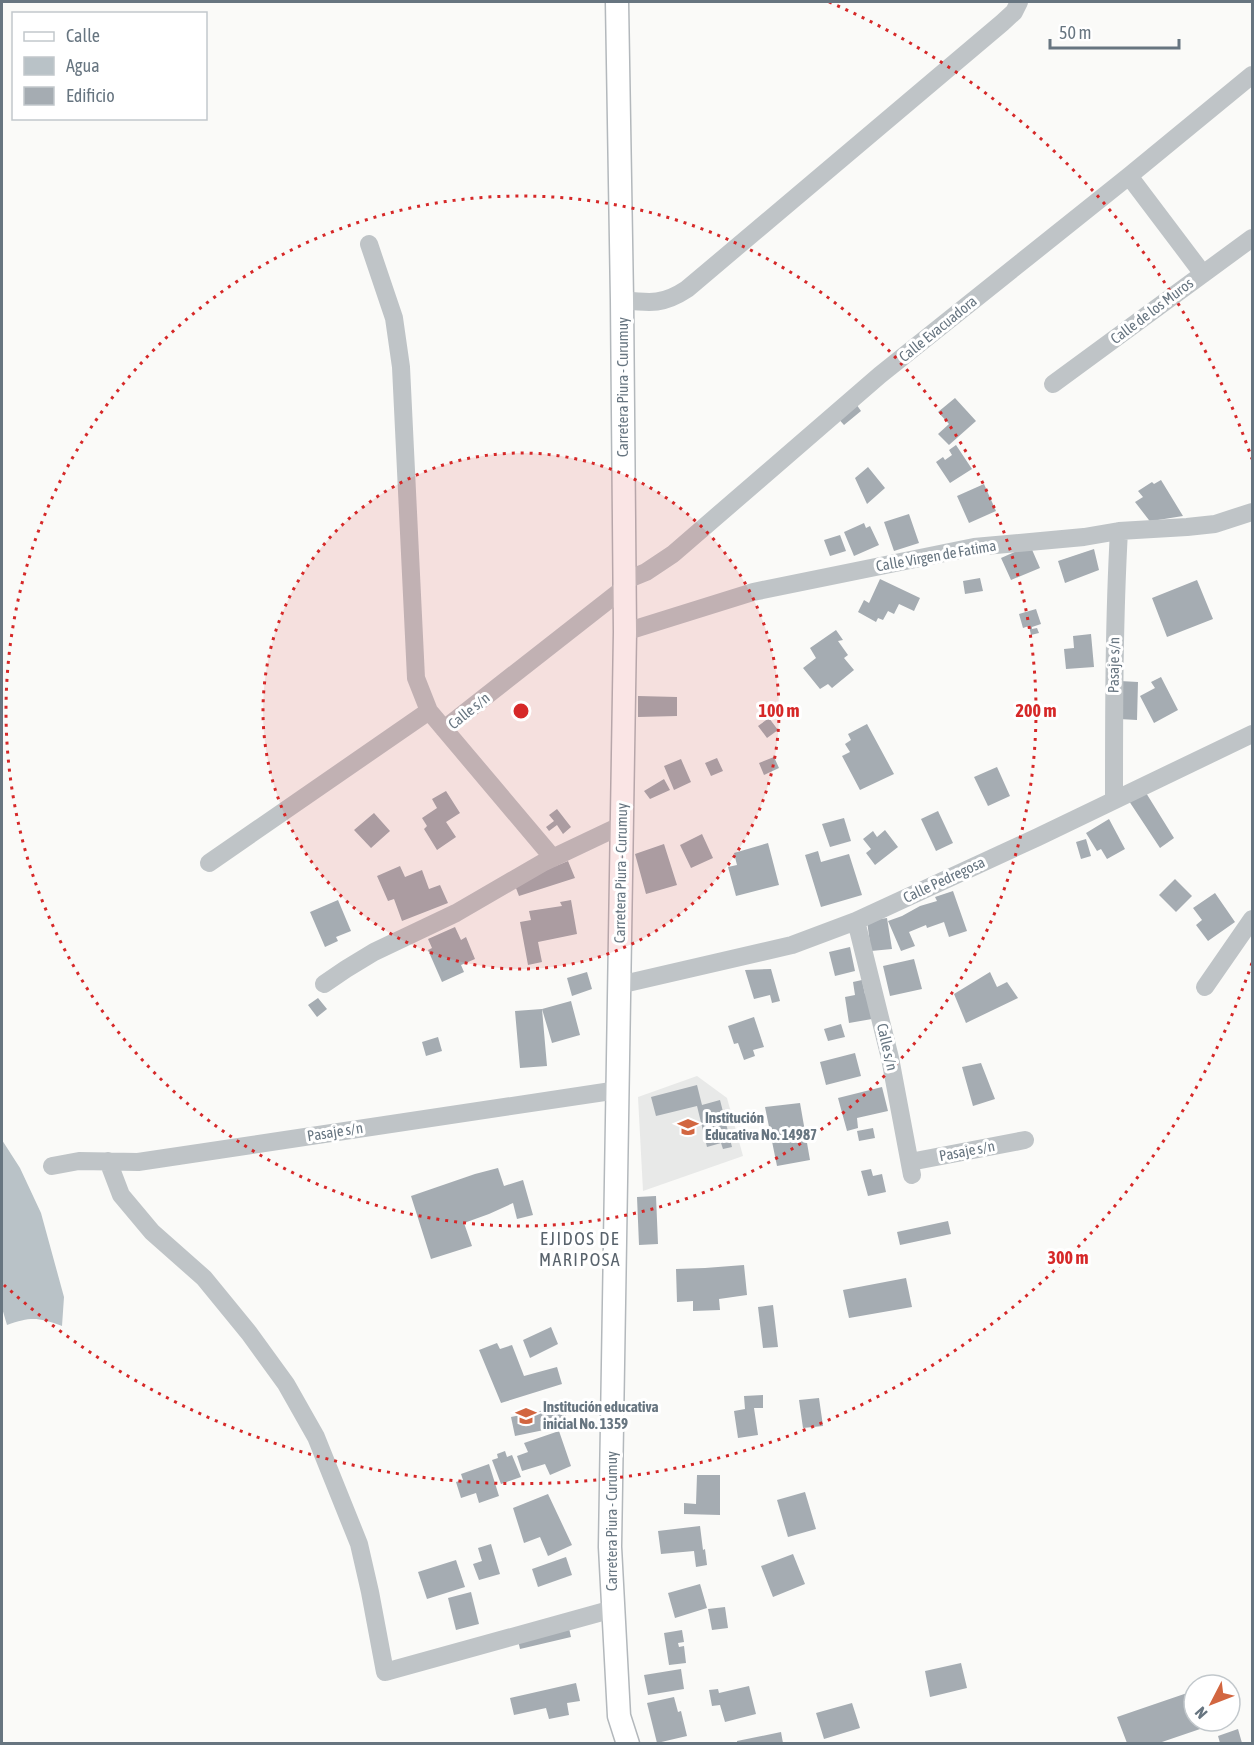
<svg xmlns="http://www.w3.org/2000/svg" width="1254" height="1745" font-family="'Asap Condensed',sans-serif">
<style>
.built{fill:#e8e9e8}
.water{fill:#b9c2c7}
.building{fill:#a5acb2}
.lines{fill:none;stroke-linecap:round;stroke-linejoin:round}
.major-casing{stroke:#b3b8bc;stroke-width:25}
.minor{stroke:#bfc4c7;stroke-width:18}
.major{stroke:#fff;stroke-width:22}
.ring{fill:none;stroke:#d62828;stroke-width:3;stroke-dasharray:3 6}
.labels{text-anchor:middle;stroke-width:6;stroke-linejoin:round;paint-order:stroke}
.street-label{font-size:15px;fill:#677580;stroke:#fff}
.poi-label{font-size:15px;font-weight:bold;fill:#677580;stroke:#fff;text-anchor:start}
.quarter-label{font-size:18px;letter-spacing:1.5px;fill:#59636c;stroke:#fff}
.centre{fill:#d62828;stroke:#fff;stroke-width:3}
.ring-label{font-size:18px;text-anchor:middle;font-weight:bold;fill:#d62828;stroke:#fff;stroke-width:6;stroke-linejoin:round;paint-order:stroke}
</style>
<rect width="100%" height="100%" fill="#fafaf8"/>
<path class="built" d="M697,1076L727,1098L743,1156L643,1191L638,1097Z"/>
<path class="water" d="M2,1140L20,1168L41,1213L64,1297L62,1326C37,1317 31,1317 7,1325L2,1308Z"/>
<path class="building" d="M955,398L976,421L949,445L938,434L949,424L938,412Z
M854,401L861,411L844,425L836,416Z
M956,445L972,469L950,483L936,462L943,457L945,460L952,455L949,450Z
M868,467L885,488L867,504L855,478Z
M1161,480L1183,516L1158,520L1152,524L1135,502L1143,497L1138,491L1152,482L1154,484Z
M984,484L996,511L969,523L957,496Z
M909,514L919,543L894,551L884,522Z
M864,523L866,528L870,526L879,545L854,556L844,532Z
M840,535L846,551L830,556L824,540Z
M1030,545L1040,568L1011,580L1001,558Z
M1094,549L1099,570L1065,583L1058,561Z
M980,578L983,591L965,594L963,581Z
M880,579L920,598L914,611L899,604L894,614L888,611L883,620L878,618L876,622L858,612L864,600L869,603Z
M1197,580L1213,619L1167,637L1152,598Z
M1036,609L1041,624L1032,627V629L1037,628L1039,633L1031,635L1029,626L1023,628L1019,614Z
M836,630L843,640L838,641L848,655L844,658L854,670L832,688L828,684L820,689L803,668L816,658L810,648Z
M1091,634L1094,667L1066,669L1064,649L1074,648L1073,636Z
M1161,677L1178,710L1154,723L1140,696L1155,688L1151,682Z
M1120,681L1138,682L1137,720L1119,719Z
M638,696L677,697V716L638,717Z
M769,718L778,730L767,738L758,726Z
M867,724L894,774L860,790L842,756L850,752L845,744L851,740L848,734Z
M774,757L779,768L764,775L759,763Z
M717,758L723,771L711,776L705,763Z
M681,759L691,782L674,790L664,766Z
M997,767L1010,796L988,806L974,777Z
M664,779L670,790L650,799L644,791Z
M1143,788L1174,838L1160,848L1127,798Z
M446,791L460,813L446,822L456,837L437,850L424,829L427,826L422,818L437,808L432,799Z
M557,809L571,827L563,834L557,825L549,831L546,827L554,821L549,815Z
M938,811L953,843L936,851L921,819Z
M374,813L390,831L371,848L354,830Z
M844,818L851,841L830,847L822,824Z
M1109,819L1125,849L1107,859L1101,849L1097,851L1086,833Z
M885,830L898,847L875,865L866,853L871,849L863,839L873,831L877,837Z
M702,834L713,858L691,868L680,845Z
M1086,839L1091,856L1081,859L1076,842Z
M768,843L779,885L736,896L728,867L737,865L734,853Z
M664,844L677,885L646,894L635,854Z
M818,851L821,862L849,854L862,895L821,907L805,855Z
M568,861L575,878L519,896L514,883Z
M400,866L405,877L422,870L429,889L440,885L448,903L402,921L394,899L388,901L377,876Z
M1175,879L1192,896L1176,912L1159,895Z
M953,891L967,931L949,937L944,922L927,928L926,925L909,932L915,946L901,951L888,921L902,916L920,906L937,901L935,897Z
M1215,893L1235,922L1208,941L1196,925L1202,920L1193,908Z
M338,900L351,931L336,937L338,941L325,947L310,912Z
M571,900L577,934L538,942L542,962L528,965L520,922L531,920L529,911L562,906L560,902Z
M887,918L892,949L871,951L867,921Z
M455,927L461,940L466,937L475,959L461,965L464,972L442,982L428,950L432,948L428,939Z
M850,947L855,971L835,976L829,952Z
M914,959L922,989L890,996L883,966Z
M771,969L780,1001L772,1003L770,995L754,999L745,970Z
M587,972L592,989L572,996L567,978Z
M990,972L997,987L1007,982L1018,998L966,1023L954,994Z
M862,980L865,994L867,993L872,1019L849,1023L845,997L855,995L853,982Z
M318,998L327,1009L317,1017L308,1005Z
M571,1001L580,1035L552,1043L542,1009L547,1066L520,1068L515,1011L542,1009Z
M754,1017L764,1047L753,1050L755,1056L744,1060L738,1043L734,1044L728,1026Z
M841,1024L845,1037L828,1041L824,1029Z
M438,1037L442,1051L426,1056L422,1042Z
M855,1053L861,1076L826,1085L820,1062Z
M981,1063L995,1099L973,1106L962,1067Z
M697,1085L702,1105L720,1100L732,1147L723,1149L721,1143L707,1147L697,1106L656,1116L651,1097Z
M882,1087L888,1111L857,1118L858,1128L847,1131L838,1098Z
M800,1103L810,1160L777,1166L765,1107Z
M873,1128L875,1138L859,1141L857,1131Z
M498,1168L504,1186L523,1180L533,1215L517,1219L513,1203L489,1214L464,1223L472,1246L431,1259L411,1196L475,1174Z
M871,1169L873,1176L882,1174L886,1192L868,1196L861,1171Z
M656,1196L658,1244L639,1245L637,1197Z
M948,1221L951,1234L900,1245L897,1232Z
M744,1265L747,1295L719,1299L720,1310L693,1311V1301L677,1302L676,1269L705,1268Z
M906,1278L912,1307L849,1318L843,1290Z
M773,1305L778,1347L763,1348L758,1307Z
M551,1327L558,1344L530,1358L523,1340Z
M497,1343L500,1349L512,1345L524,1376L557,1367L562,1384L501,1403L479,1350Z
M763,1395V1408H754L758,1435L738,1438L734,1411L745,1409L744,1396Z
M819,1398L823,1426L803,1428L799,1400Z
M564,1406L568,1425L515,1436L511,1417Z
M559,1431L571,1466L550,1475L545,1464L522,1471L517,1456L528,1452L524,1443Z
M505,1451L507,1457L512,1455L521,1477L501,1484L492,1460L498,1458L497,1454Z
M489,1464L499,1496L479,1503L476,1493L461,1498L456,1482L463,1480L461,1474Z
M697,1475H720V1515L684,1514V1503L696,1504Z
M805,1492L816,1529L788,1537L777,1500Z
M548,1494L572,1545L548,1556L540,1537L524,1543L513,1508Z
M700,1526L703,1550L705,1549L707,1565L696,1567L694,1551L661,1554L658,1531Z
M491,1544L500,1574L479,1580L473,1564L482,1561L478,1548Z
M793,1554L805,1584L773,1597L761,1566Z
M566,1557L572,1575L538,1587L532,1569Z
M456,1560L465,1587L427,1599L418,1572Z
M700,1584L707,1608L675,1618L668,1593Z
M471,1592L479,1624L456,1630L448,1598Z
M725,1607L728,1628L712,1630L708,1609Z
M568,1624L571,1637L520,1649L517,1636Z
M682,1630L684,1642L678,1643L679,1647L684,1646L686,1663L669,1665L664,1633Z
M961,1663L967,1688L930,1697L925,1671Z
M681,1669L684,1689L648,1695L644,1675Z
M576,1683L580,1701L567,1703L569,1715L549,1719L546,1708L514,1715L510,1698Z
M749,1686L756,1714L725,1722L720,1705L712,1706L709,1690L718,1689L719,1693Z
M1193,1691L1194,1721H1204L1206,1727L1159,1743H1127L1117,1717Z
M674,1697L678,1712L681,1711L687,1736L657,1743L647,1703Z
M852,1703L860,1728L824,1739L816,1713Z
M1238,1729L1242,1743H1220L1218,1736Z
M781,1732L783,1743H737V1741Z"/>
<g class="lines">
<g class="major-casing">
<path id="major" d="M617,2L622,300L625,632L610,1547L619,1716L628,1744"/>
</g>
<path class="minor" d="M1129,176L1203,274
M369,244L394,318L401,367L416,678L429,711L553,858
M622,300C650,303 663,305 687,289L1002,23L1014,12L1019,2
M1053,384L1252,238
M624,581L646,572L673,554L880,375L1129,176L1252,75
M625,632L753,592L974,547L1084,537L1119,531L1187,527L1215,524L1252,512
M444,729L624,588
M1114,800C1114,710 1114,620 1119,531
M209,863L429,711
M856,921L890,1058L912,1175
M324,984L346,969L374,952L456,913L544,862L622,825
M619,985L792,945L856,921L1038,837L1252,734
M1205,987L1252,919
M108,1161L121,1195L152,1232L204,1278L249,1333L286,1384L316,1437L359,1544L370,1592L385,1672L613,1609
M910,1162L1025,1140
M52,1166L79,1161L138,1162L618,1090"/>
<use href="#major" class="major"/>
</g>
<circle cx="521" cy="711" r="258" fill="#d62828" fill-opacity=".12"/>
<g class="ring">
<circle cx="521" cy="711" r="258"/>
<circle cx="521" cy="711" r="515"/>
<path d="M1252 963A773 773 0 0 1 4 1285M829 2A773 773 0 0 1 1252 459"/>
</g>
<defs>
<g id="school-bare" transform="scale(1.62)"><path d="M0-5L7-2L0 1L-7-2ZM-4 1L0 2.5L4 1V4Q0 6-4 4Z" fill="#d26640" stroke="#fff" stroke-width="2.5" paint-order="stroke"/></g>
</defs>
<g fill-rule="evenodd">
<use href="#school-bare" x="688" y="1127"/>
<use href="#school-bare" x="526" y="1416"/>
</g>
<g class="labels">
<g class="street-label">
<text transform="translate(1152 311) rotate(-37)" y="5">Calle de los Muros</text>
<text transform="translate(938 329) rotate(-39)" y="5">Calle Evacuadora</text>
<text transform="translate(623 387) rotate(-90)" y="5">Carretera Piura - Curumuy</text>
<text transform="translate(936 556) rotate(-10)" y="5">Calle Virgen de Fatima</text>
<text transform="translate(1114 665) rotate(-89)" y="5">Pasaje s/n</text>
<text transform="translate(469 711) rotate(-39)" y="5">Calle s/n</text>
<text transform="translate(621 873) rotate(-89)" y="5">Carretera Piura - Curumuy</text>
<text transform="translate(944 880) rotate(-25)" y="5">Calle Pedregosa</text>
<text transform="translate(887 1047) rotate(77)" y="5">Calle s/n</text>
<text transform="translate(335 1132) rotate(-9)" y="5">Pasaje s/n</text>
<text transform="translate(967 1151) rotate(-11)" y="5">Pasaje s/n</text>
<text transform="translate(612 1521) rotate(-90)" y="5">Carretera Piura - Curumuy</text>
</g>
<g class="poi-label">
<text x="705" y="1123">Institución<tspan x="705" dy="17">Educativa No. 14987</tspan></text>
<text x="543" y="1412">Institución educativa<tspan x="543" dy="17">inicial No. 1359</tspan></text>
</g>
<g class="quarter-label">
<text x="580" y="1245">EJIDOS DE<tspan x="580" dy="21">MARIPOSA</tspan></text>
</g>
</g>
<circle cx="521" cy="711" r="9" class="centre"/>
<g class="ring-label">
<text x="779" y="717">100 m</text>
<text x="1036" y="717">200 m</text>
<text x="1068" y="1264">300 m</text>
</g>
<rect width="1254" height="1745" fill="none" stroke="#677580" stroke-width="6"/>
<rect x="12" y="12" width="195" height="108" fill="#ffffff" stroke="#c2c8cc" stroke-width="1.5"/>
<rect x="24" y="32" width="30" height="9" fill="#ffffff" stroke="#c2c8cc" stroke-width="1.5"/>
<text x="66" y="42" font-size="18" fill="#677580">Calle</text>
<rect x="24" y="57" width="30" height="18" fill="#b9c2c7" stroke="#c2c8cc" stroke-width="1.5"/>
<text x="66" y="72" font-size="18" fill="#677580">Agua</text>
<rect x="24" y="87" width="30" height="18" fill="#a5acb2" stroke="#c2c8cc" stroke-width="1.5"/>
<text x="66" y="102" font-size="18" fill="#677580">Edificio</text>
<g transform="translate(1212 1703) rotate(228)"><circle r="28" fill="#ffffff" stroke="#c2c8cc" stroke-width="1.5"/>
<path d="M0-4.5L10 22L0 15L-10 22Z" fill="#d26640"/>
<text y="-9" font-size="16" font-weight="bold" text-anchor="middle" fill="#677580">N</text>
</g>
<path d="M1050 39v9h129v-9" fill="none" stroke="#677580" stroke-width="3"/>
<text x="1059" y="39" font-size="18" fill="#677580" stroke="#ffffff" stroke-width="4.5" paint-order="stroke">50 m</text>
</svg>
